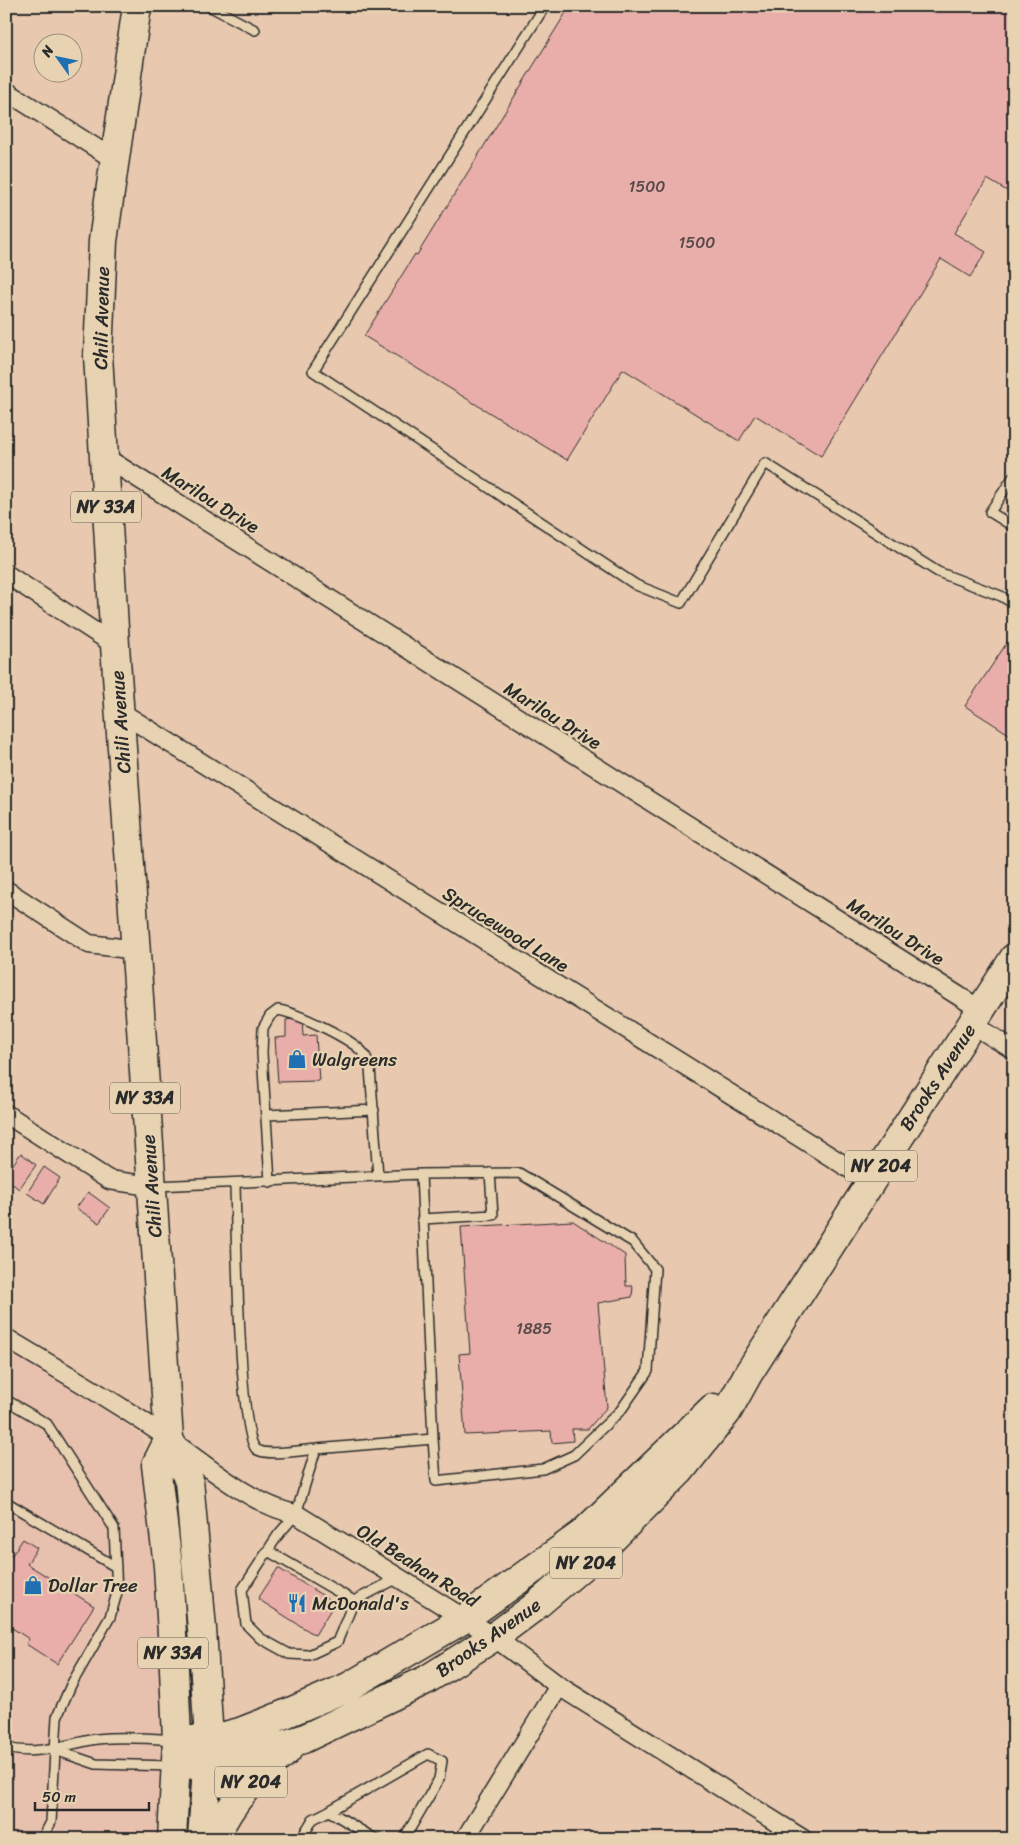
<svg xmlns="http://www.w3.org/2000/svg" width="1020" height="1845" font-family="Sriracha,sans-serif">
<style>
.built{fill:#e8c0ae}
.building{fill:#e9aeaa;stroke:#2b2b2b}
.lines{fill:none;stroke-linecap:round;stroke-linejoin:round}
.service-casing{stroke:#2b2b2b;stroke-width:12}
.minor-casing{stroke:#2b2b2b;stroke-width:21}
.primary-casing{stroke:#2b2b2b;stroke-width:31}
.service{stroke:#e7d3b1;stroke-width:9}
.minor{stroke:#e7d3b1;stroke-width:18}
.primary{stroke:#e7d3b1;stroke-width:28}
.labels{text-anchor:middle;stroke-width:4.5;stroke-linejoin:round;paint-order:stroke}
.number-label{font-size:16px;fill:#5a4c4b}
.shield{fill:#e7d3b1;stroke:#635d53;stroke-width:1}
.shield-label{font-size:18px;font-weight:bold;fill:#2b2b2b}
.street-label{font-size:19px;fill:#2b2b2b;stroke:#e7d3b1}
.poi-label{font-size:19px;fill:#2b2b2b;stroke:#e7d3b1;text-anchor:start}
</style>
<rect width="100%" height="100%" fill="#e8c8af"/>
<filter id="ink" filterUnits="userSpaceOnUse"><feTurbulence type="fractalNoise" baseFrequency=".02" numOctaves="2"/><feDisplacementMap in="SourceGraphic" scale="10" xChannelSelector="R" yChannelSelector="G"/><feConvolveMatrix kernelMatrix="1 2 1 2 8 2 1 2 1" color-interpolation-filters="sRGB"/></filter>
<g filter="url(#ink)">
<path class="built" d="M6,1347L126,1424L136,1430L143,1440L161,1699L159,1839H6Z"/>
<path class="building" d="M570,6H1014V195L987,179L954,233L986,252L970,277L941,259L821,456L755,415L739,441L623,369L567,460L364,336L415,254L417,255Z
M1014,632V734L1012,736L965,706Z
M302,1017L303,1036L316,1035L319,1081L278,1082L275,1038L286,1037V1020Z
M21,1153L36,1165L19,1189L6,1179V1174Z
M44,1167L60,1178L44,1204L27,1193Z
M88,1192L110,1208L99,1223L76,1208Z
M573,1221L625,1255L626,1286H633L632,1297L598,1303L607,1407L588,1429H572L573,1441L552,1443L551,1431L465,1435L459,1354L470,1353L461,1227Z
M23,1539L37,1548L27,1564L94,1606L57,1664L26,1644L29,1639L6,1624V1552L12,1555Z
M278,1568L330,1600L326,1606L331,1609L315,1635L258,1599Z"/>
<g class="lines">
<g class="service-casing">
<path id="service" d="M209,6L255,30
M545,6L313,371L636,585L681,603L765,463L938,572L1001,596L1014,604
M1014,476L990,512L1014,527
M266,1115L374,1110
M421,1174L519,1173L633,1242L655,1269L648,1371L621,1410L574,1455L543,1469L436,1481L433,1439
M270,1182L262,1053L263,1028L270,1016L278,1010C297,1013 353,1039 364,1054C367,1057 368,1064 370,1068L378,1176
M235,1184C236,1220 239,1434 256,1449C265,1457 303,1450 316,1449
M155,1186L421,1174L433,1439L316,1449L296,1514L278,1535L242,1590L246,1624L260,1638L289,1654L309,1655L337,1642L354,1601L398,1578
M422,1219L493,1215L490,1173
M6,1400L47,1424L114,1528L117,1593L110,1617L71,1685L57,1717L51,1822L42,1839
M6,1502L116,1567
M268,1551L354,1601
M6,1748C40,1756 65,1744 97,1739C122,1736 149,1738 174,1740
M55,1750L96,1764L172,1766
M329,1811L428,1754L442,1761L439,1779L404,1839
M301,1839L313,1819L329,1811L375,1839"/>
</g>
<g class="minor-casing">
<path id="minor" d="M6,91L115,160
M103,456L981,1010
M6,574L115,645
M119,711L871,1182
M6,890L89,944L136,950
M972,1024L1014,1050
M6,1114L109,1180L150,1186
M6,1338C60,1371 117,1402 169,1439C205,1464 253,1506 296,1514L494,1637L559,1686L803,1839
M465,1839L559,1686"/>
</g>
<g class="primary-casing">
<path id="primary" d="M137,6L103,241L98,355L115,645L169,1439L189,1480L202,1629L209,1740L202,1839
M169,1439L156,1465L168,1566L174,1669L177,1740L172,1839
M177,1740H209L240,1732L271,1720L348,1687L464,1619L582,1534L713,1408
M176,1766L238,1759L303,1739L426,1680L494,1637L533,1608L600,1551L680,1471L727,1412L748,1374L1014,958
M214,1839C231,1801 255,1775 287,1751"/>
</g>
<use href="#service" class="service"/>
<use href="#minor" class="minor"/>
<use href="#primary" class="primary"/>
</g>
</g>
<defs>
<g id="shop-bare" transform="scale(1.5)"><path d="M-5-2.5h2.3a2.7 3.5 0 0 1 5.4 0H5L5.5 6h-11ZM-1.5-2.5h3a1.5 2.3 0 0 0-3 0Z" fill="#1f6fb2" stroke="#e7d3b1" stroke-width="2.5" paint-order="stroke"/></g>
<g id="restaurant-bare" transform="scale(1.5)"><path d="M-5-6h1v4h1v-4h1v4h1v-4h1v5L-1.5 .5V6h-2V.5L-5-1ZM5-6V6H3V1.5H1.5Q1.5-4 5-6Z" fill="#1f6fb2" stroke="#e7d3b1" stroke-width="2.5" paint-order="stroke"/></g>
</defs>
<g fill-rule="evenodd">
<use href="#shop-bare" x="297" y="1059"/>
<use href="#shop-bare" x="33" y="1585"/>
<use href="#restaurant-bare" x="297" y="1603"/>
</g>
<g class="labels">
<g class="number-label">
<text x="647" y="192">1500</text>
<text x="697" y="248">1500</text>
<text x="534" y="1334">1885</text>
</g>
<g class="shield">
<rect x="71" y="491.5" width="70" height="31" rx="4"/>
<rect x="110" y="1082.5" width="70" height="31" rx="4"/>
<rect x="845" y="1150.5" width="72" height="31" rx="4"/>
<rect x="550" y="1547.5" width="72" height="31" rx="4"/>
<rect x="138" y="1637.5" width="70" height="31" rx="4"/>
<rect x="215" y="1766.5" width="72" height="31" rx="4"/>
</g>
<g class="shield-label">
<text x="106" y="513">NY 33A</text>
<text x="145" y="1104">NY 33A</text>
<text x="881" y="1172">NY 204</text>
<text x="586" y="1569">NY 204</text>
<text x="173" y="1659">NY 33A</text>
<text x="251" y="1788">NY 204</text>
</g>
<g class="street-label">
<text transform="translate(101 318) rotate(-89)" y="7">Chili Avenue</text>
<text transform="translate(211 499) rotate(32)" y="7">Marilou Drive</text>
<text transform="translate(553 715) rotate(32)" y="7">Marilou Drive</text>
<text transform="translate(120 722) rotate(-94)" y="7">Chili Avenue</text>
<text transform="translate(506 929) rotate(32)" y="7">Sprucewood Lane</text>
<text transform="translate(896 931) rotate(32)" y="7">Marilou Drive</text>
<text transform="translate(937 1077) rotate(-57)" y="7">Brooks Avenue</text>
<text transform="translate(151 1186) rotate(-94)" y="7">Chili Avenue</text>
<text transform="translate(418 1565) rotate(32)" y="7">Old Beahan Road</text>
<text transform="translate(488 1637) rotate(-35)" y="7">Brooks Avenue</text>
</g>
<g class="poi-label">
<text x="312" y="1066">Walgreens</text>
<text x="48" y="1592">Dollar Tree</text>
<text x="312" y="1610">McDonald's</text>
</g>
</g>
<rect width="1020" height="1845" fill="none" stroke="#e7d3b1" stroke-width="25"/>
<rect x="12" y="12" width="995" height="1820" fill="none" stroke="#2b2b2b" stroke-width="2" filter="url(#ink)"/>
<g transform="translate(58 58) rotate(303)"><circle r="24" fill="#e7d3b1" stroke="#9c907b"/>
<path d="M0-4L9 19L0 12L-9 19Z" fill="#1f6fb2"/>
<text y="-8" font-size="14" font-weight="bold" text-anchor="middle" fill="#2b2b2b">N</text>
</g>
<path d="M35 1802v8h114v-8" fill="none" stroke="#2b2b2b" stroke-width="2.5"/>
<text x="42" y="1802" font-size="15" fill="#2b2b2b" stroke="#e7d3b1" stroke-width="4" paint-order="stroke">50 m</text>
</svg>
